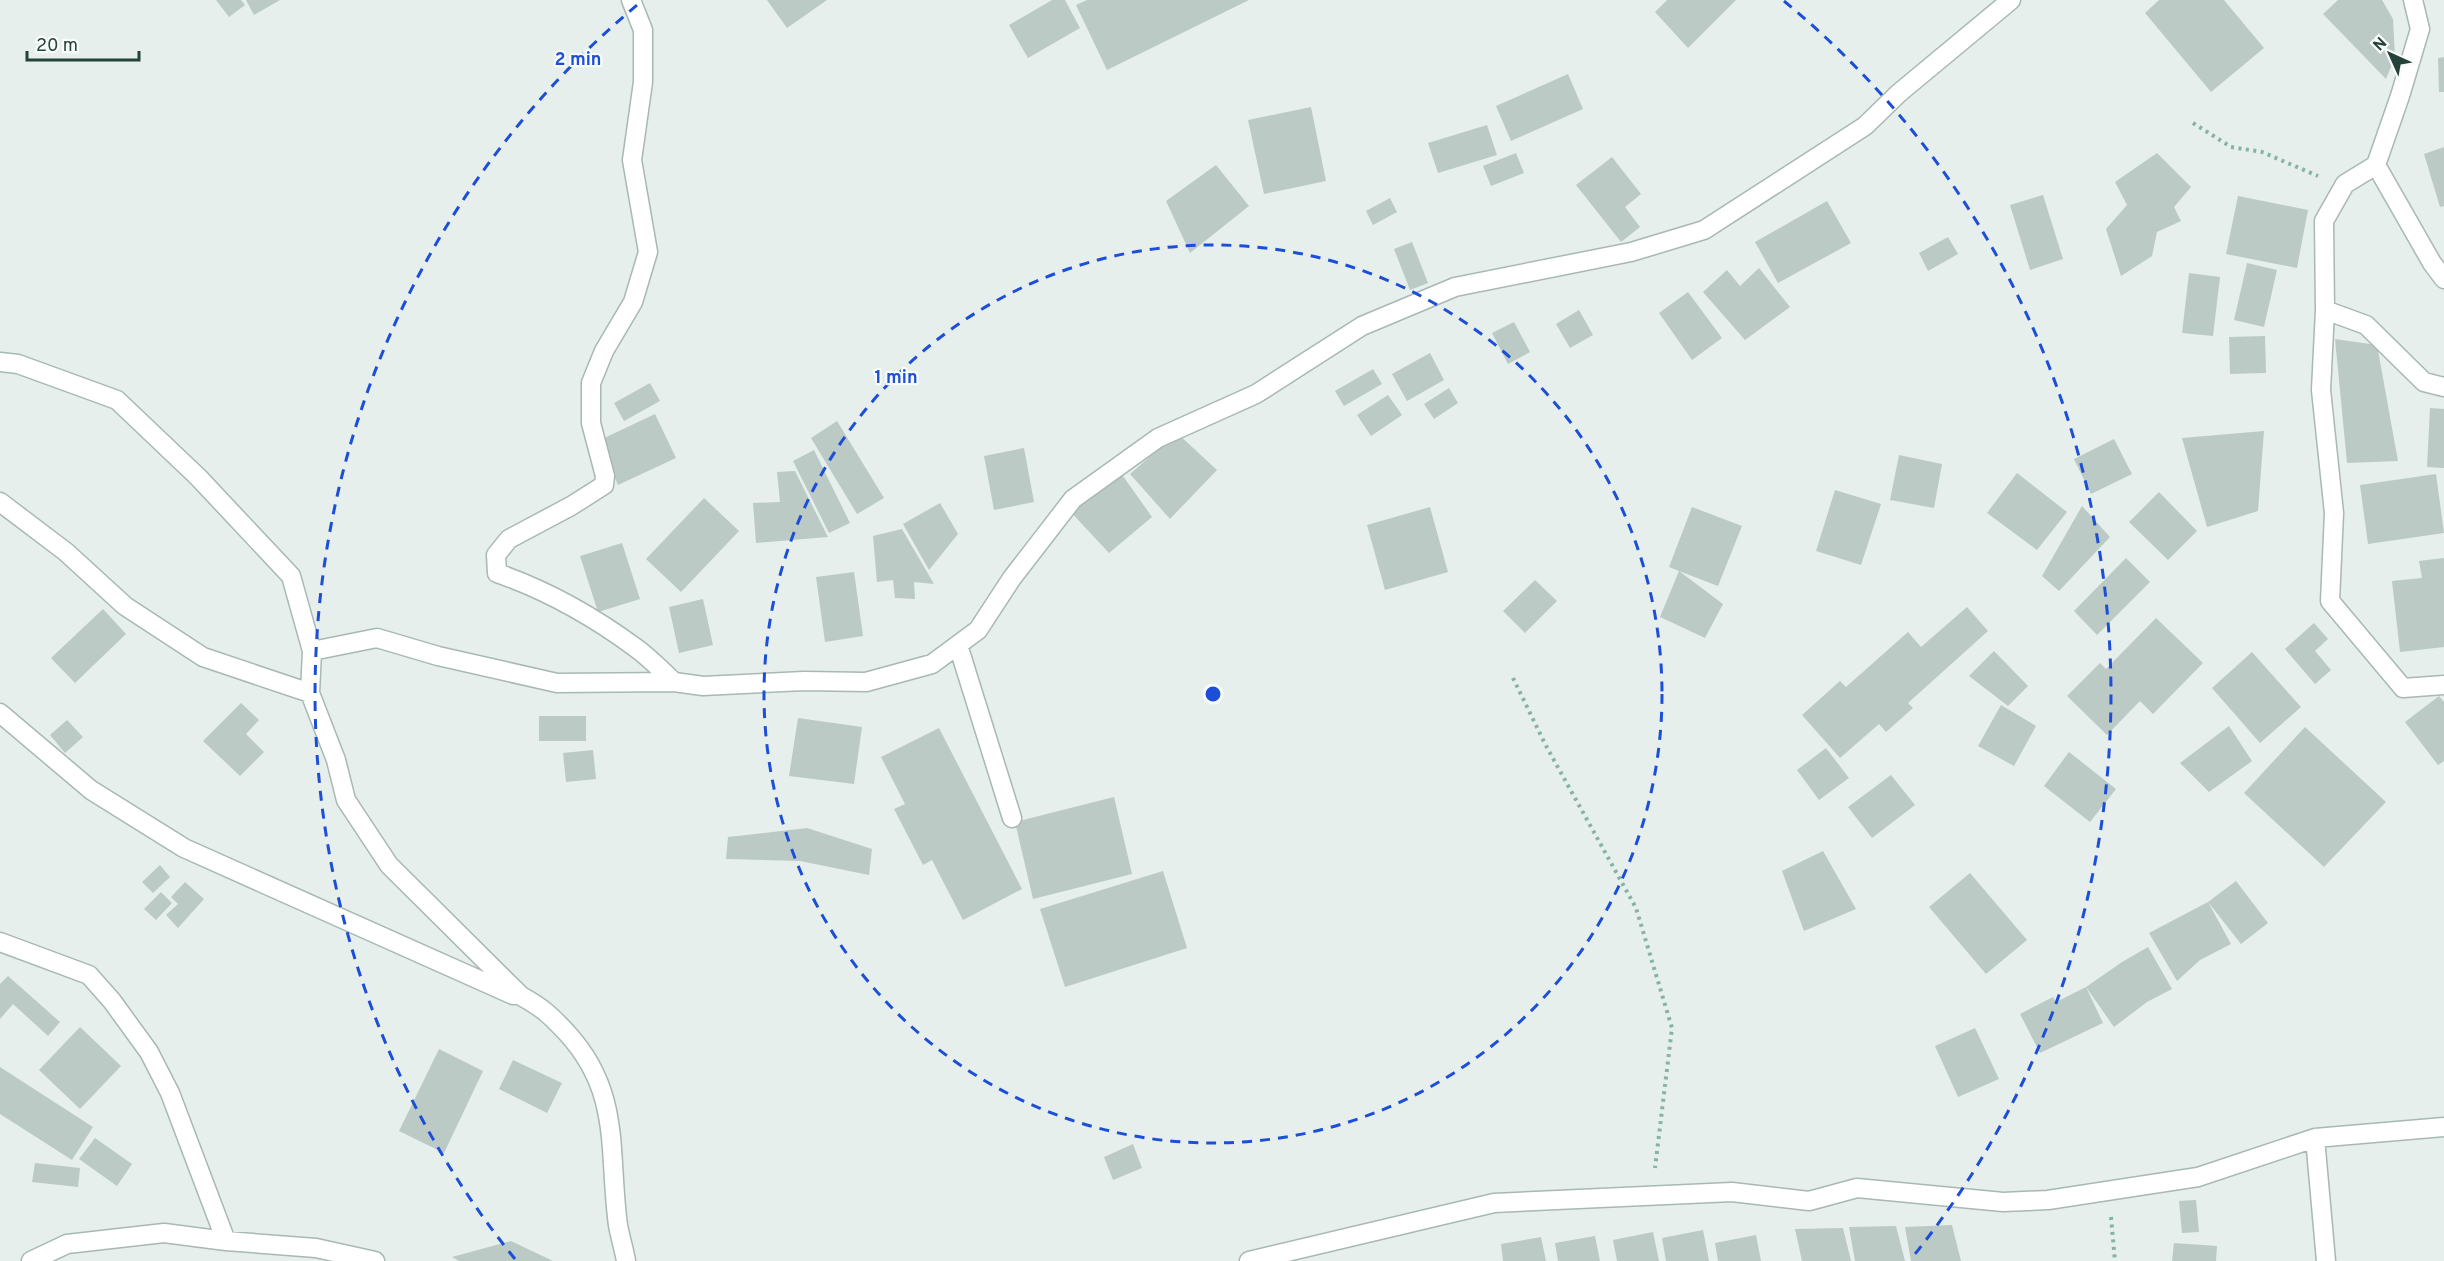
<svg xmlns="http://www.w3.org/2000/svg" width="2444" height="1261" font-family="Overpass,sans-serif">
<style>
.building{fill:#bbcac4}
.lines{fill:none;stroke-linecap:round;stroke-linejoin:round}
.minor-casing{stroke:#a8b8b2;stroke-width:21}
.path{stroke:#86b3a5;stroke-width:4;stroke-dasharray:3 4.5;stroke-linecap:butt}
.minor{stroke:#fff;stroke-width:18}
.ring{fill:none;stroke:#1d4ed8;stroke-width:3;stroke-dasharray:10 8}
.centre{fill:#1d4ed8;stroke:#f7fbf9;stroke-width:3}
.ring-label{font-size:18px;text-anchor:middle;font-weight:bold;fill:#1d4ed8;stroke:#f7fbf9;stroke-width:4.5;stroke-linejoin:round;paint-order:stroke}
</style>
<rect width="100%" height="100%" fill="#e6efeb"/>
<path class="building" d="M216,0H241L245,5L229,17Z
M246,0H280L254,15Z
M767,0H827L787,28Z
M1052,0H1065L1080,28L1028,58L1009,25Z
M1087,0H1249L1107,70L1076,5Z
M1667,0H1736L1688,48L1655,12Z
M2159,0H2224L2264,48L2211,92L2145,13Z
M2338,0H2382L2393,19L2395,57L2386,79L2323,14Z
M2444,57V92H2439L2438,58Z
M1568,74L1583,109L1511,141L1496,106Z
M1311,107L1326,181L1264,194L1248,120Z
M1487,125L1497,155L1438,173L1428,143Z
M2444,147V206L2440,207L2424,154Z
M1516,153L1524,173L1491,186L1483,166Z
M2157,153L2191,187L2174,207L2181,221L2157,232L2152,256L2121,276L2106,229L2127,205L2115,182Z
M1612,157L1641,194L1625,207L1640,227L1621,242L1576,185Z
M1216,165L1249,206L1190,253L1166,201Z
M2043,195L2063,259L2030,270L2010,205Z
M2238,196L2308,210L2297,268L2226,254Z
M1390,198L1397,212L1373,225L1366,211Z
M1827,201L1851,243L1778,283L1755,242Z
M1948,237L1958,254L1928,271L1919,253Z
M1412,242L1428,283L1410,290L1394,249Z
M2247,263L2277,270L2264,327L2234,320Z
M1759,268L1790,307L1745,340L1703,292L1727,270L1740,286Z
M2189,273L2220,277L2213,336L2182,333Z
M1688,292L1722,338L1692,360L1659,313Z
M1579,310L1593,335L1570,348L1556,324Z
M1514,322L1530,352L1508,364L1492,333Z
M2265,336L2266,373L2230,374L2229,337Z
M2335,339L2377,345L2398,461L2347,463Z
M1430,353L1444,380L1407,401L1392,374Z
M1373,369L1382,384L1344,406L1335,391Z
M650,383L660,401L624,421L614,403Z
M1449,388L1458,403L1434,419L1424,404Z
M1388,395L1402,415L1371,436L1357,415Z
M2430,408L2444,409V468L2427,467Z
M655,414L676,458L618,485L598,441Z
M837,421L884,498L857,514L811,438Z
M2264,431L2258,511L2207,527L2182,438Z
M1177,433L1217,470L1170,519L1130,474Z
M2114,439L2132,474L2091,494L2074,459Z
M1024,448L1034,502L994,510L984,456Z
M814,450L850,523L829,533L793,461Z
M1899,455L1942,464L1934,508L1890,500Z
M1118,469L1152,517L1109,553L1067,508Z
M795,471L828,537L756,543L753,503L780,502L777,472Z
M2017,473L2067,512L2037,550L1987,513Z
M2436,474L2444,533L2368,544L2360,485Z
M1835,490L1881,504L1861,565L1816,551Z
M2159,492L2197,531L2168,560L2129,522Z
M704,498L739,531L681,592L646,559Z
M940,503L958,534L929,570L903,524Z
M2082,506L2110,537L2059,591L2042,576Z
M1430,507L1448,572L1385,590L1367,525Z
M1692,507L1742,526L1718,586L1679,571L1723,604L1705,638L1660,617L1679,571L1669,567Z
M902,529L934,584L914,582L915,599L895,598L893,580L877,582L873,536Z
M622,543L640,599L598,612L580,556Z
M2126,558L2150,582L2097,635L2074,611Z
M2444,558V647L2400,652L2392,581L2422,578L2419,561Z
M854,572L863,636L825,642L816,577Z
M1535,580L1557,601L1525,633L1503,611Z
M703,599L713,645L679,653L669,607Z
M1967,607L1988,631L1908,703L1913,708L1886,732L1879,724L1840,758L1802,715L1840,681L1846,687L1908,632L1921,647Z
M103,609L126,634L75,683L51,658Z
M2156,618L2203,663L2153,714L2140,701L2107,735L2067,696L2100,663L2106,669Z
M2314,623L2328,639L2315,651L2331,670L2315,684L2285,649Z
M1994,651L2028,686L2008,706L1969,676Z
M2252,652L2301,707L2260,743L2212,688Z
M2439,696L2444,702V761L2438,765L2405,722Z
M241,703L259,720L246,734L264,752L240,776L203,741Z
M2001,705L2036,726L2014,766L1978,746Z
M539,716H586V741H539Z
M798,718L862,727L854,784L789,776Z
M67,720L83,737L65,753L50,735Z
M2229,726L2252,761L2209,792L2180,763Z
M2305,727L2386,802L2324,867L2244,793Z
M939,728L1022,889L963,920L932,860L923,865L894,809L905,804L881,757Z
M1826,748L1849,778L1819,800L1797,770Z
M593,750L596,779L566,782L563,753Z
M2069,752L2116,789L2090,822L2044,786Z
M1891,775L1915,805L1872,838L1848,807Z
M1114,797L1132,874L1033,899L1015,822Z
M807,828L872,849L869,875L800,861L726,859L728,837Z
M1823,851L1856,909L1804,931L1782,871Z
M160,865L170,877L153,893L142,882Z
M1163,871L1187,948L1065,987L1040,909Z
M1970,873L2027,940L1986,974L1929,907Z
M2236,881L2268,923L2241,944L2208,902L2231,944L2200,960L2177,981L2149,933L2208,902Z
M185,882L204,899L178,928L166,915L178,904L171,897Z
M161,892L172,903L156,920L144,909Z
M2148,947L2172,989L2147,1002L2114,1027L2086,987L2122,962Z
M8,976L60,1022L48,1036L13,1004L0,1019V984Z
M2086,987L2103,1023L2040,1053L2020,1014L2053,997L2056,1002Z
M80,1027L121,1066L80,1109L39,1070Z
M1975,1028L1999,1079L1958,1097L1935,1046Z
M439,1049L483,1071L444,1153L399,1131Z
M513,1060L562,1083L547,1113L499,1089Z
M0,1067L93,1127L72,1160L0,1114Z
M95,1138L132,1164L117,1186L79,1159Z
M1133,1144L1142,1168L1113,1180L1104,1157Z
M35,1163L80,1168L78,1187L32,1182Z
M2196,1200L2199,1232L2182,1233L2179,1201Z
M1952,1225L1961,1261H1911L1905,1227Z
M1896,1226L1905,1261H1855L1849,1227Z
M1843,1228L1851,1261H1802L1795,1229Z
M1703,1230L1709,1261H1666L1662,1238Z
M1653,1232L1659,1261H1617L1613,1240Z
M1756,1235L1761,1261H1718L1715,1243Z
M1595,1236L1600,1261H1558L1555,1243Z
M1541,1237L1546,1261H1503L1501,1244Z
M511,1241L553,1261H459L452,1257Z
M2174,1243L2217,1246L2216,1261H2172Z"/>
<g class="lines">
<g class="minor-casing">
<path id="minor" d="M631,0L643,30V82L632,160L648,252L633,302L604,351L591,383V423L605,476L604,485L571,506L509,539L496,555L497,573C546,590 594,617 636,648C650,658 662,671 674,682
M2376,165L2400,96L2420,29L2413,0
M2444,279L2432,263L2376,165L2345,184L2324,221L2325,310L2321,390L2334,513L2330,601L2403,688L2444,685
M2325,310L2366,325L2424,382L2444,387
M0,362L18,364L117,400L198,477L291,576L312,651
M0,502L66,552L125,606L203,657L310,693
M958,645L1012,818
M0,713L91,790L184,848L513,995
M0,942L89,975L112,1001L149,1052L170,1093L226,1241
M2315,1138L2326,1261
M31,1261L67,1244L164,1233L226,1241L316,1248L375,1261
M626,1261C624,1249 620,1237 618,1225C608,1152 622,1093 567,1033C550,1015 543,1008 521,996L389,865L346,800L336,760L310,693L312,651L377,638L438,656L557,683L674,682L703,686L804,681L866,682L932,664L978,630L1012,578L1073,499L1158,438L1256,394L1362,326L1455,287L1631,252L1704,230L1865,126L1899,93L2011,0
M1249,1261L1494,1203L1732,1192L1809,1201L1857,1188L2003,1202L2048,1200L2198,1177L2315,1138L2444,1127"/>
</g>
<path class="path" d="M2193,123L2231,147L2262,152L2318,176
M1513,678L1545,744L1636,908L1672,1028L1655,1168
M2111,1217L2115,1261"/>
<use href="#minor" class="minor"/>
</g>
<g class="ring">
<circle cx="1213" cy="694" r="449"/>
<path d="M515 1259A898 898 0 0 1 642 1M1784 1A898 898 0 0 1 1911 1259"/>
</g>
<circle cx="1213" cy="694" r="9" class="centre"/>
<g class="ring-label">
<text x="578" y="65">2 min</text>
<text x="896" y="383">1 min</text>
</g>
<g transform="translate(2390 54) rotate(315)" stroke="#f7fbf9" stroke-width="4.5" paint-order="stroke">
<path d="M0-4.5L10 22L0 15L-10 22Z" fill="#24423a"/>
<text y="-9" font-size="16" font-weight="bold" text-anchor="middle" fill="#24423a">N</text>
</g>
<path d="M27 51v9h112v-9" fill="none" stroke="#24423a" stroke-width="3"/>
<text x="36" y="51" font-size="18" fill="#24423a" stroke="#f7fbf9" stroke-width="4.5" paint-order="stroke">20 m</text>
</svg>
